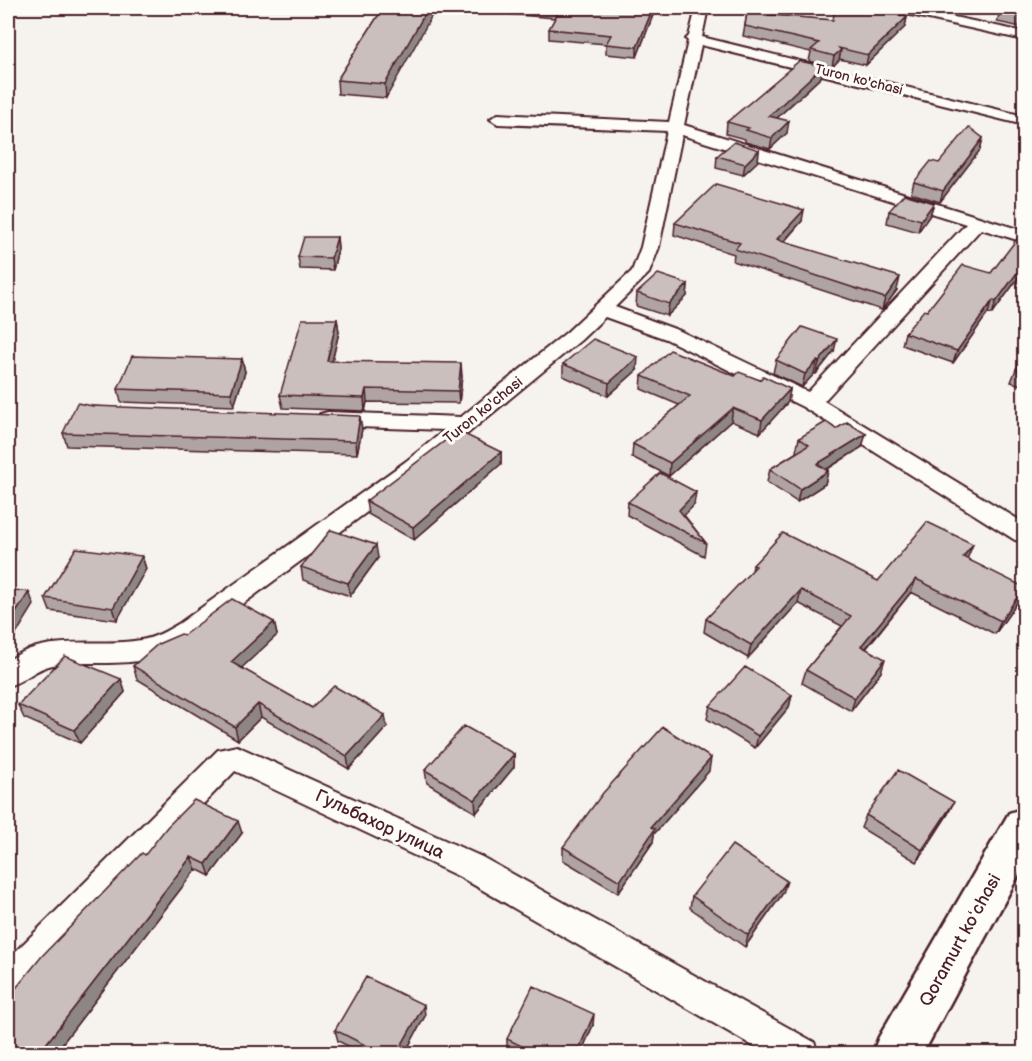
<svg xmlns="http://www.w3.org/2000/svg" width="1032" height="1061" font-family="'Balsamiq Sans',sans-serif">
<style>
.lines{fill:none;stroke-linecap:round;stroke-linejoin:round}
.minor-casing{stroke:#4a1f2b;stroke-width:4}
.secondary-casing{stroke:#4a1f2b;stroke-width:5}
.minor{fill:#fdfcf7;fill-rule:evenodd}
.secondary{fill:#fdfcf7;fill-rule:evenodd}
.wall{fill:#afa4a3;stroke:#4a1f2b;stroke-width:1.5}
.shaded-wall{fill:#8e8685;stroke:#4a1f2b;stroke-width:1.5}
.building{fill:#cbbfbe;stroke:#4a1f2b;stroke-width:1.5}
.labels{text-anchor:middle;stroke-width:6;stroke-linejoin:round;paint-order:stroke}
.far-street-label{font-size:14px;fill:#4a1f2b;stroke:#fdfcf7}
.street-label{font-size:15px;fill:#4a1f2b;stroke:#fdfcf7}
.near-street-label{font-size:18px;fill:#4a1f2b;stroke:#fdfcf7}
</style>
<rect width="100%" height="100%" fill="#f6f3ef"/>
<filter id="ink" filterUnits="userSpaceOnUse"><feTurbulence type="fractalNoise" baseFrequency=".0167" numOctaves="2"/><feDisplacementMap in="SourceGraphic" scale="12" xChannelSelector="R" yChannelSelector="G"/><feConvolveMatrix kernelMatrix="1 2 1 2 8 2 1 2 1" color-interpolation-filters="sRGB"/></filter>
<g filter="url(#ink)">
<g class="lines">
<g class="minor-casing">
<path id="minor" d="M696,8H708L702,37L1024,116V125L701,45L684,125L1024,231V242L981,229L824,401L1024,523V542L1015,540L803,407L666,339L605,317L581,340L421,472L198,637C180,647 159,658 138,661C110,665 81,661 53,665C35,668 24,682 8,686V661C45,632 98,648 141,640C155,638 168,630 180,623L405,462L445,430L328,426L320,424L317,419L320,414L328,412L461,417L567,332L632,271L641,247L667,131L498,124L490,119L498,114L669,122L688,41L686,39L689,36ZM682,135L966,224L808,392L680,331L615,307L649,273L659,247Z
M891,8H912L1024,32V40L897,12Z
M237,746L482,857L814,1042L819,1054H767L460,877L235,771L20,994L8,998V959L218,750Z"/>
</g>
<g class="secondary-casing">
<path id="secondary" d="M1024,808V865L923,1054H872L879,1037L1009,813Z"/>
</g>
<use href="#minor" class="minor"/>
<use href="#secondary" class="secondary"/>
</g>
<path class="wall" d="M383,8L386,98L338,94L337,80Z
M507,8H653V15L637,57L606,54V44L549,39V29L555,18L507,14Z
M1024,8V24L1021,27L997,22L1000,12Z
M747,13L833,20L901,16L907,17L905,27L866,65L839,59V60L832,67L809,61L811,52L743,36Z
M823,66L821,77L777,118L787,133L770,149L745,142V139L726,134L727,122Z
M983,138L980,150L940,202L911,193L914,182L939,163Z
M759,150L758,161L743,175L716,168L717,156Z
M934,203L930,215L918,232L887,223L889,211Z
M802,221L784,242L897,290L882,310L733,261L734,254L674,235L675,223Z
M1024,231V270L992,314L988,313L953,363L902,345L905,333L927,311L991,273Z
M337,237L338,249L333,270L300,269L298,257Z
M688,284L687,296L667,316L636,306L637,293Z
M337,319L339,332L332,362L462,376L459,403L367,402L365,411L283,408L280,395Z
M834,351L816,374H814L802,387L773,373L776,360Z
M1024,356V386L1011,382L1016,369Z
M242,359L245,372L234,406L121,402L118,389Z
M563,364L637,370L608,396L563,376Z
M642,376H735L760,380L790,389L788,402L760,433L731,421L669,476L632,457L633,444L679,405L641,389Z
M93,406L362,429L357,454L67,446L63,433Z
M799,438L862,447L826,470L828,471L825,484L797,502L767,482L770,469L797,452L796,451Z
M501,452V464L414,540L368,514L366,501Z
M1024,487V500L1020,498Z
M628,502L694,505L684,515L706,543L704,556L627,515Z
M973,544L967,558L1019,600L995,634L911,592L866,649L881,672L851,711L802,683L806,670L842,626L798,603L748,658L704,632L706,619L752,571L753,565L878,581Z
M142,556L146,569L117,620L50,611L45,598Z
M378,558L350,596L303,580L301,567Z
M274,622L277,635L241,668L312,708L387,727L349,769L261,717L238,740L137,679L133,666L184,635Z
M121,679L125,692L80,743L24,718L18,705Z
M792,695L789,707L755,748L707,719L710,706Z
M514,754V767L476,813L427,783L425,770Z
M709,771L654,834L653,842L618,893L563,860V847Z
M948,814L917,862L861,828L866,815Z
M242,833L210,876L196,869L55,1053L145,855Z
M783,893L745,947L690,908L692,896Z
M425,1016L405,1053H362L338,1041L335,1030Z
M593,1025L581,1053H514L507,1050V1039Z"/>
<path class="shaded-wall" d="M428,8H436L386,98L385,84Z
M653,8V15L637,57V47Z
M902,8H903L902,15L895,14Z
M907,17L905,27L866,65L868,55Z
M1024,17V24L1021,27Z
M841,50L839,60L832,67L834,56Z
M823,66L821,77L767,127L769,116Z
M789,121L787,133L770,149L772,138Z
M983,138L980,150L940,202L943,191Z
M759,150L758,161L743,175L745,164Z
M934,203L930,215L918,232L921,220Z
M804,210L802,221L775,251L777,239Z
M337,237L338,249L333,270L331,258Z
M1024,263V270L992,314L996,302Z
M900,277L897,290L882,310L885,298Z
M688,284L687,296L667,316L669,304Z
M993,300L988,313L953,363L957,351Z
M337,319L339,332L329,374L327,361Z
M837,339L834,351L816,374L819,362Z
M638,357L637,370L608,396L609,383Z
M242,359L245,372L234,406L231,393Z
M817,361L814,374L802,387L805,374Z
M461,363L462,376L459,403L458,391Z
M366,389L367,402L365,411L364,398Z
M790,389L788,402L760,433L762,420Z
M733,408L731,421L669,476L670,463Z
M360,416L362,429L357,454L356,441Z
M866,434L862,447L814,477L817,464Z
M501,452V464L414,540L413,527Z
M828,471L825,484L797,502L800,489Z
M696,492L694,505L677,523L679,510Z
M973,544L968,557L958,570L963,557Z
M376,545L378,558L350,596L348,583Z
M142,556L146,569L117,620L113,608Z
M916,579L911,592L857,659L861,646Z
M1024,587L1019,600L995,634L1001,621Z
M801,590L798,603L748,658L751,645Z
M29,592L34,605L8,647V625Z
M274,622L277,635L234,675L231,662Z
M885,659L881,672L851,711L855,698Z
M121,679L125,692L80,743L74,730Z
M792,695L789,707L755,748L758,736Z
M258,704L261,717L238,740L235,727Z
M385,715L387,727L349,769L347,756Z
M514,754V767L476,813L475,800Z
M711,758L709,771L654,834L653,842L618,893L620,881L651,827Z
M954,802L948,814L917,862L922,850Z
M238,821L242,833L210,876L206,864Z
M191,857L196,869L55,1053H39Z
M787,881L783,893L745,947L748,935Z
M424,1005L425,1016L405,1053H397Z
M594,1014L593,1025L581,1053H577Z"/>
<path class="building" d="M383,8H428L385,84L337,80Z
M541,8H653L637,47L606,44L611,35L549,29L560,9Z
M835,8H902L895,14L907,17L868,55L839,48L841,50L834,56L811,50L819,43L745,26L747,13L833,20Z
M1004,8H1024V17L1000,12Z
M799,61L823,66L769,116L789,121L772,138L746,130L749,128L727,122Z
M969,127L983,138L943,191L914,182L931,161L939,163Z
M734,142L759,150L745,164L717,156Z
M716,184L804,210L777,239L781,241L900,277L885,298L735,249L740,243L675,223Z
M904,194L934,203L921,220L889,211Z
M1023,231H1024V263L996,302L993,300L957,351L905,333L924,310L927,311L963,265L991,273Z
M304,237H337L331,258L298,257Z
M658,274L688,284L669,304L637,293Z
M302,319H337L327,361L461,363L458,391L366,389L364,398L280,395Z
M802,327L837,339L819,362L817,361L805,374L776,360Z
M593,339L638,357L609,383L563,364Z
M670,350L735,376L739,372L760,380L763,376L790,389L762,420L733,408L670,463L633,444L690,396L642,376Z
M132,356L242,359L231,393L118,389Z
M1024,356V372L1016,369Z
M77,403L93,406L360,416L356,441L63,433Z
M826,422L836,429L847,422L866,434L817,464L828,471L800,489L770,469L809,445L799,438Z
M458,431L501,452L413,527L366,501Z
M660,473L696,492L679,510L706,543L628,502Z
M927,522L973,544L963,557L1024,587L1001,621L916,579L861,646L885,659L855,698L806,670L851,616L801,590L751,645L706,619L756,566L753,565L783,533L878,581Z
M331,530L376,545L348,583L301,567Z
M76,548L142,556L113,608L45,598Z
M8,589L29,592L8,625Z
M232,599L274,622L231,662L312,708L334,686L385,715L347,756L258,704L235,727L133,666L158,644L181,634L184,635Z
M65,656L121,679L74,730L18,705Z
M745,667L792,695L758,736L710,706Z
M464,726L514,754L475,800L425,770Z
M663,727L711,758L651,827L655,829L620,881L563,847L603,793Z
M898,770L954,802L922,850L866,815Z
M194,800L238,821L206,864L191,857L39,1053H8V998L42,956L142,853L145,855L167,827Z
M732,845L787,881L748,935L692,896Z
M366,977L424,1005L397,1053H381L335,1030Z
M533,986L594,1014L577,1053H536L507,1039Z"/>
</g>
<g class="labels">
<g class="far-street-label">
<text transform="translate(859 79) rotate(14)" y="5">Turon ko'chasi</text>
</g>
<g class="street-label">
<text transform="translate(483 410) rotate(-39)" y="5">Turon ko'chasi</text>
</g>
<g class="near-street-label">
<text transform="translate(380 824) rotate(25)" y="6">Гульбахор улица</text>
<text transform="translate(960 940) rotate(-61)" y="6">Qoramurt koʻchasi</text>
</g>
</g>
<rect width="1032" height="1061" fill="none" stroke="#fdfcf7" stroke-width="30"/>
<rect x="15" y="15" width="1002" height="1031" fill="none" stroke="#4a1f2b" stroke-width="2" filter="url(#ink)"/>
</svg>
